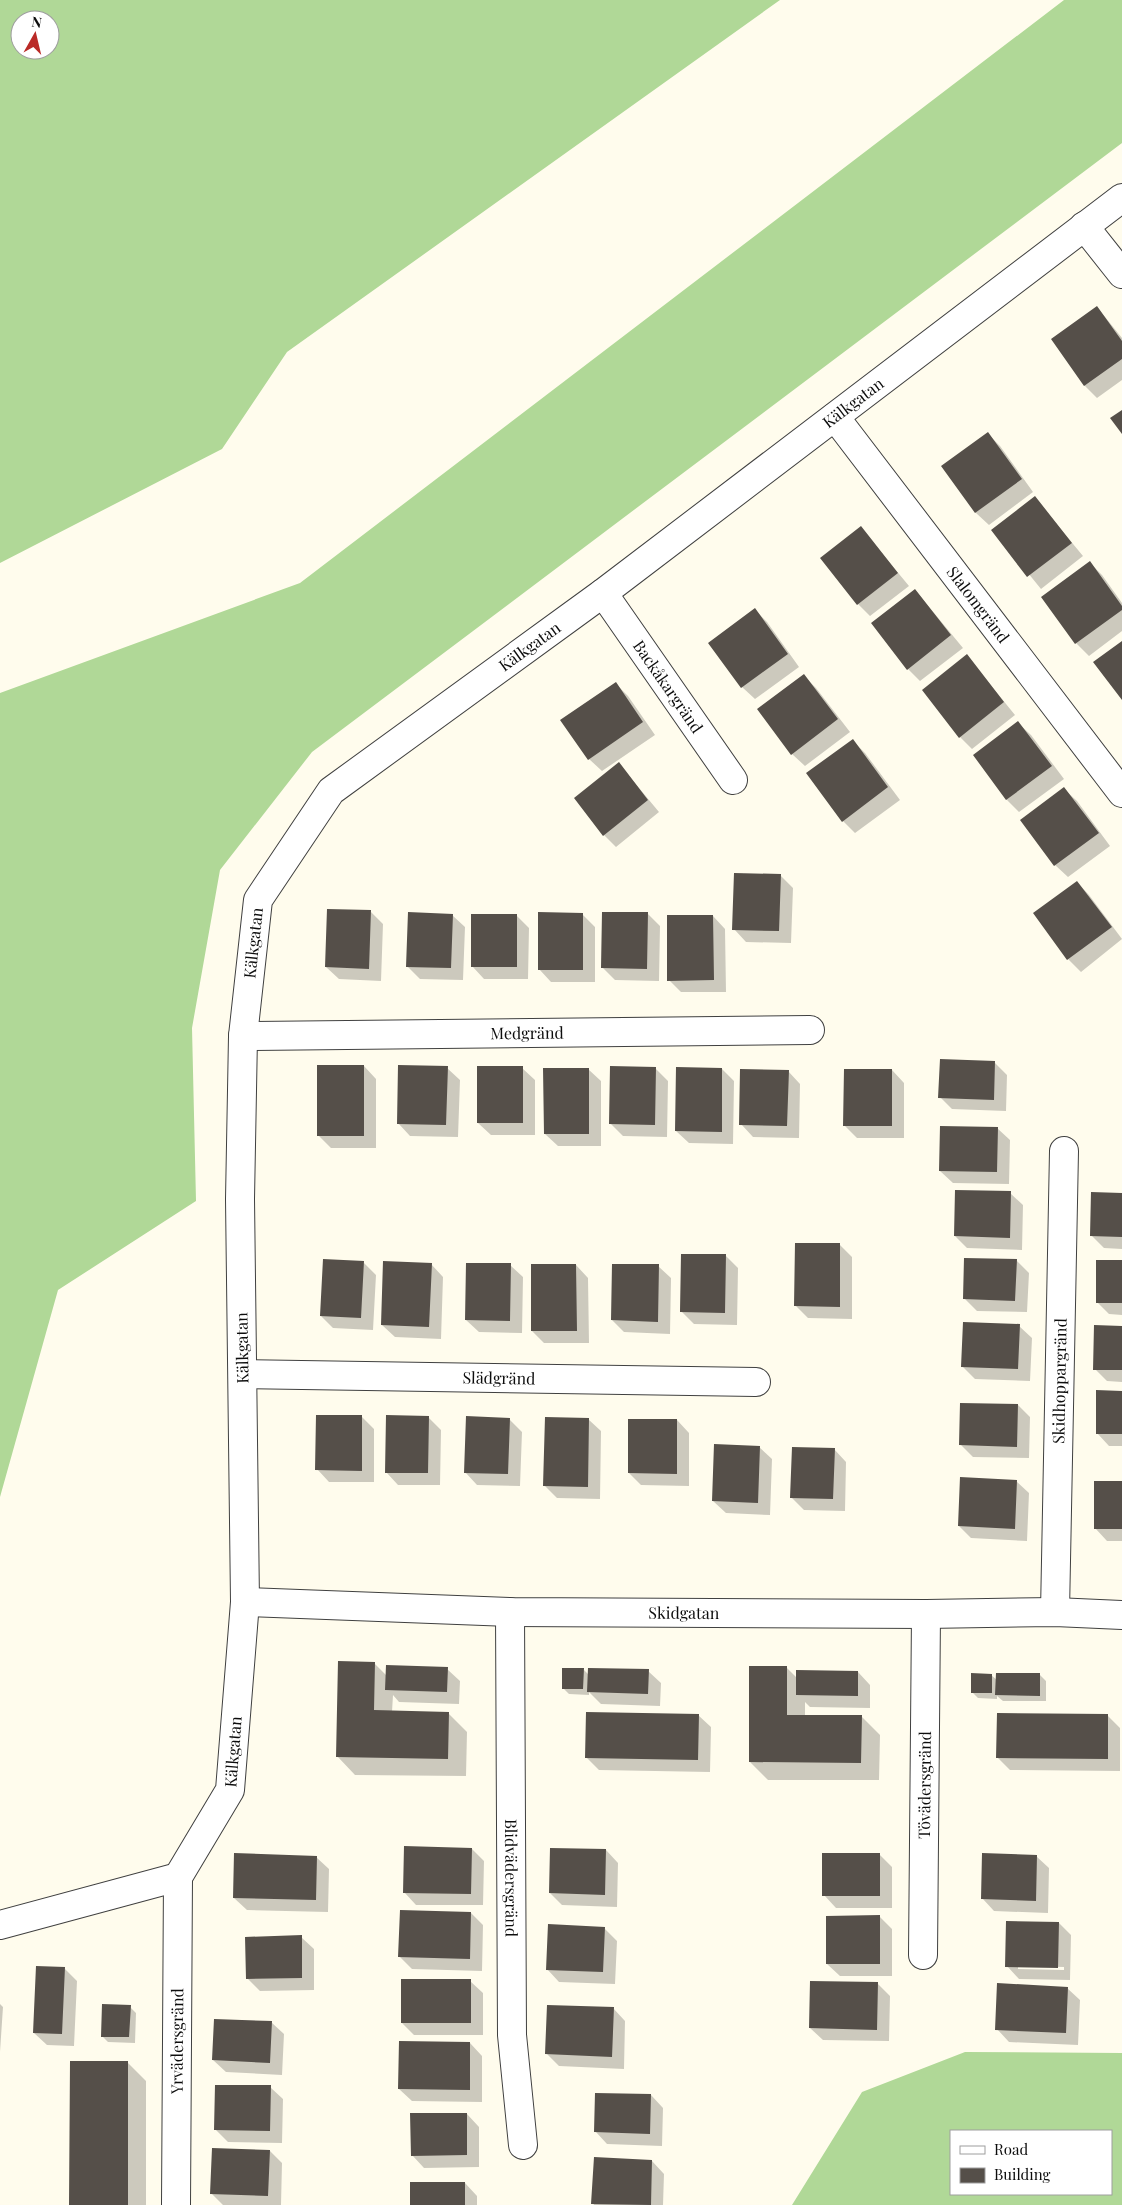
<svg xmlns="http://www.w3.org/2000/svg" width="1122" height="2205" font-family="'Playfair Display',serif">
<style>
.forest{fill:#b0d897;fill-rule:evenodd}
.shadow{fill:#0003;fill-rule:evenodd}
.building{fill:#554f49}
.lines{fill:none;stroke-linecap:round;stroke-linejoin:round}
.minor-casing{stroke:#404040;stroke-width:30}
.minor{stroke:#fff;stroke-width:28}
.labels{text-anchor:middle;stroke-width:5;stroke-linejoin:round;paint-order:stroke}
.street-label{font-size:16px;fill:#0d0d0d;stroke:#fff}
</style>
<rect width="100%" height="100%" fill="#fffced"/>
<path class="forest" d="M0,0H780L287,352L222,449L0,563ZM20,20H50V50H20Z
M1064,0H1122V143L312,752L220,870L192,1028L196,1201L58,1290L0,1497V693L300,583Z
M965,2052L1122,2053V2205H792L862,2092ZM1111,2131V2194H951V2131Z"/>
<path class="shadow" d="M1097,307L1122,338V380L1097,398L1085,386L1052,339Z
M988,434L1000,446L1033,492L989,525L976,513L943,466Z
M1035,498L1083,556L1041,589L993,530Z
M861,528L909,586L870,616L858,604Z
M1090,563L1102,575L1122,603V631L1089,656L1076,643L1043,597Z
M915,590L963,648L920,681L908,669Z
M755,610L767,622L799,667L755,699L742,687Z
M967,656L1015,715L972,749L960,737Z
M804,676L816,688L850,732L805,766L792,754Z
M615,683L628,696L655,735L602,771L589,759Z
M1018,723L1031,735L1064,779L1019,812L1007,800L974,755Z
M853,741L865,753L900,800L855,833L843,821Z
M619,764L659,812L616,847L604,835Z
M1064,789L1077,801L1110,846L1068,877L1055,865Z
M780,875L793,888L791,943L746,942L734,929Z
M1077,882L1089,895L1122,939L1081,972L1068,959L1034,913Z
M371,912L383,924L381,981L339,979L326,967Z
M647,913L660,926L659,981L615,980L603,968Z
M582,914L595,927V982H551L539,969Z
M452,915L465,927L463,980L420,979L407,966Z
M516,915L529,928L528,979H484L472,966Z
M713,916L725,929L726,992H681L669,980Z
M995,1063L1007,1075L1006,1111L952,1109L940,1097Z
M364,1066L376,1079V1148H331L318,1135Z
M447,1068L460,1080L458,1137L410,1136L398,1123Z
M522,1068L535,1080V1135H491L478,1123Z
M655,1068L668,1081L667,1137L623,1136L610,1123Z
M588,1069L601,1081V1146H558L545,1134Z
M722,1069L734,1081L733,1144L689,1143L676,1131Z
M892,1070L904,1083V1138H857L844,1125Z
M788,1071L800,1084L799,1138L753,1137L741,1124Z
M997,1128L1010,1140L1009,1184L953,1183L940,1171Z
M1010,1193L1023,1205L1022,1250L967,1248L955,1236Z
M1122,1194V1249L1104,1248L1092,1236Z
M840,1245L852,1257V1319L808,1318L796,1306Z
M725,1255L738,1268L737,1325L694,1324L682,1312Z
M1016,1260L1029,1273L1027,1312L977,1311L964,1298Z
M1122,1261V1315L1109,1314L1097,1302Z
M364,1263L376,1275L373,1330L333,1328L321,1316Z
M431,1264L443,1277L441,1339L395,1337L382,1325Z
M510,1265L523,1277L522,1333L479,1332L466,1320Z
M576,1265L588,1278L589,1343H544L532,1331Z
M658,1266L671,1278L670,1334L624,1332L612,1320Z
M1019,1326L1032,1338L1030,1381L975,1379L962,1366Z
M1122,1327V1382L1107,1381L1095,1369Z
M1122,1392V1446H1109L1097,1433Z
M1018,1405L1030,1417L1029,1458L973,1457L961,1445Z
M362,1417L374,1429V1482H329L317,1469Z
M428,1417L441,1430L440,1485H398L386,1472Z
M588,1419L601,1431L600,1499L557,1498L545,1486Z
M510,1420L522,1432L520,1486L477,1485L465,1472Z
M677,1420L689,1433V1486L641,1485L629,1473Z
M759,1447L772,1459L770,1515L726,1513L713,1501Z
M834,1449L846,1462L845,1511L804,1510L791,1497Z
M1016,1481L1029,1493L1027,1541L971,1538L959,1526Z
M1122,1482V1541H1107L1095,1528Z
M374,1663L387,1676L447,1669L460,1681L459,1704L399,1702L393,1695L392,1712L448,1713L467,1732L466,1776L355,1775L337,1756Z
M786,1667L797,1678L858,1672L870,1685V1708L810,1707L805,1702V1716H861L880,1735L879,1780H768L750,1762Z
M584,1670L589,1675L648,1671L661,1683L660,1706L601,1704L589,1692V1695L569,1694L563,1688Z
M991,1675L997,1680L1040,1675L1046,1681V1701H1003L997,1696V1699L978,1698L972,1692Z
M698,1715L711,1727L710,1772L599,1770L587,1758Z
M1108,1716L1120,1728V1771L1010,1770L997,1757Z
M472,1849L484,1861L483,1905H416L404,1892Z
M606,1850L618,1863L617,1907L562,1905L550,1893Z
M879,1854L892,1867V1908H836L824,1895Z
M1036,1856L1049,1868L1048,1913L994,1911L982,1898Z
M316,1857L329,1869L328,1912L247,1910L234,1898Z
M471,1913L483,1925L482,1971L412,1969L400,1957Z
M879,1916L892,1929V1976H840L827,1964Z
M1059,1923L1071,1935L1070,1980L1019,1979L1007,1966ZM1018,1966L1064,1967V1970L1018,1969Z
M604,1928L617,1941L615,1984L559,1982L547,1969Z
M301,1937L314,1949V1990L260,1991L247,1978Z
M64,1968L77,1981L74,2046L47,2045L34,2033Z
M470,1981L483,1993V2035H414L402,2023Z
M877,1983L890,1996L889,2041L823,2040L810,2028Z
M1067,1988L1080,2000L1078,2045L1009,2042L997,2029Z
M0,2004L3,2007L0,2052Z
M130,2007L136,2013L135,2043L108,2042L102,2036Z
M613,2008L625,2021L624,2069L559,2066L547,2054Z
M271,2022L284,2034L282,2075L226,2072L213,2060Z
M470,2043L482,2056V2102L412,2101L399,2089Z
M128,2063L146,2081V2205H70Z
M270,2087L283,2099L282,2143L228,2142L215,2129Z
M651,2095L663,2108L662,2146L607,2144L595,2131Z
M467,2114L479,2127V2167L424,2168L412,2155Z
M270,2151L282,2163L281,2205H223L212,2194Z
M652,2161L664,2174L663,2205H594L593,2203Z
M465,2183L477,2196V2205H411Z"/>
<path class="building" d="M1097,306L1122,341V359L1084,386L1051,339Z
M1122,410V434L1110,418Z
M988,432L1022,479L975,513L941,466Z
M1035,496L1072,543L1027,577L991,530Z
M861,526L898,573L857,605L820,558Z
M1090,561L1122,606V610L1075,644L1041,597Z
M915,589L951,635L907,670L871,623Z
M755,608L788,654L741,688L708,643Z
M1122,641V700L1093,662Z
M967,654L1004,702L959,738L922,690Z
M804,674L838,719L791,755L757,709Z
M616,682L643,722L588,760L560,720Z
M1018,721L1052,766L1006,800L973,755Z
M853,739L888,787L842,822L806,773Z
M619,762L648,800L603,836L574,798Z
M1064,787L1099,833L1054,866L1020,820Z
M734,873L781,874L779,931L732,930Z
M1077,881L1112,927L1067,960L1033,913Z
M327,909L371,910L369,969L325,967Z
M408,912L453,914L451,968L406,967Z
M538,912L583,913V970H538Z
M602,912H648L647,969L601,968Z
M471,914H517V967H471Z
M667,915H713L714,980L667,981Z
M940,1059L995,1061L994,1100L938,1098Z
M317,1065H364V1136H317Z
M398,1065L448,1066L446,1125L397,1124Z
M477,1066H523V1123H477Z
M610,1066L656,1067L655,1125L609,1124Z
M676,1067L722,1068V1132L675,1131Z
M543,1068H589V1134H544Z
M740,1069L789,1070L787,1126L739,1125Z
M844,1069H892V1126H843Z
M940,1126L998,1127L997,1172L939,1171Z
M955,1190L1011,1191L1010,1238L954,1236Z
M1091,1192L1122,1193V1237L1090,1236Z
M795,1243H840V1307L794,1306Z
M681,1254H726L725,1313L680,1312Z
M964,1258L1017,1259L1015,1301L963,1299Z
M323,1259L364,1261L361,1318L320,1316Z
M1096,1260H1122V1303H1096Z
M383,1261L432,1263L429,1327L381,1325Z
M466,1263H511L510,1321L465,1320Z
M531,1264H576L577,1331H531Z
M612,1264H659L658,1322L611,1320Z
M963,1322L1020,1324L1018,1369L961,1367Z
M1094,1325L1122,1326V1370H1093Z
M1096,1390L1122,1391V1434H1096Z
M960,1403L1018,1404L1017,1447L959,1445Z
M316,1415H362V1471L315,1470Z
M386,1415L429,1416L428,1473H385Z
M466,1416L510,1418L508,1474L464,1473Z
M545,1417L589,1418L588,1487L543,1486Z
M628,1419H677V1474L628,1473Z
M714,1444L760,1446L758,1503L712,1501Z
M792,1447L835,1448L833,1499L790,1498Z
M960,1477L1017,1480L1015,1529L958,1526Z
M1094,1481H1122V1529H1094Z
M338,1661L375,1662L374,1710L449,1712L448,1759L336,1757Z
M386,1665L448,1667L447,1692L385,1690Z
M749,1666H787V1715H862L861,1763L749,1762Z
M562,1668H584L583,1689H562Z
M588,1668L649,1669L648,1694L587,1692Z
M796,1670L858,1671V1696L796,1695Z
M971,1673L992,1674V1693H971Z
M996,1673H1040V1696L995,1695Z
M586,1712L699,1714L698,1760L585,1758Z
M997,1713L1108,1714V1759L996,1758Z
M404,1846L472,1848L471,1894L403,1893Z
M550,1848L606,1849L605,1895L549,1893Z
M234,1853L317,1856L316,1900L233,1898Z
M822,1853H880V1896H822Z
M982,1853L1037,1855L1036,1901L981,1899Z
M400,1910L471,1912L470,1959L398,1957Z
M880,1915V1964H826V1916Z
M1006,1921L1059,1922L1058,1968L1005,1967Z
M548,1924L605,1927L603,1972L546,1970Z
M302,1935V1978L246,1979L245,1937Z
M36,1966L65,1967L62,2034L33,2033Z
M401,1979H471V2023H401Z
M810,1981L878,1982L877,2030L809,2028Z
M997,1983L1068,1987L1066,2033L995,2030Z
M102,2004L131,2005L129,2037H101Z
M547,2005L614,2007L612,2057L545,2054Z
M214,2019L272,2021L270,2063L212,2060Z
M399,2041L470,2042V2090L398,2089Z
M70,2061H128V2205H69Z
M215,2085H271L270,2131L214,2130Z
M595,2093L651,2094L650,2134L594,2132Z
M410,2113H467V2155L411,2156Z
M212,2148L270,2150L268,2196L210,2194Z
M594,2157L652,2160L651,2205L591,2204Z
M410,2182H465V2205H410Z"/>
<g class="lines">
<g class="minor-casing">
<g id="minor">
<path d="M1084,226L1122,274"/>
<path id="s1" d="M835,417L1122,793"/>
<path id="s2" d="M603,593L733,780"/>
<path id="s3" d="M243,1036L810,1030"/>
<path id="s4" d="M243,1374L756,1382"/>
<path id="s5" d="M245,1602L510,1612L926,1614L1055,1612L1122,1615"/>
<path id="s6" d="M510,1612L512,2035L523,2145"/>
<path id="s7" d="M1055,1612L1064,1151"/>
<path id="s8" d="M0,1925L178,1877L230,1790L245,1602L240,1199L243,1036L258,900L331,791L603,593L1122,198"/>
<path id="s9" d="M923,1955L926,1614"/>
<path id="s10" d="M176,2205L178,1877"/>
</g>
</g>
<use href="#minor" class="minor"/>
</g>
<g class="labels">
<g class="street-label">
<text dy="6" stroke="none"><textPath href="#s8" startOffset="1959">Kälkgatan</textPath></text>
<text dy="6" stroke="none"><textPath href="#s1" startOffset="236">Slalomgränd</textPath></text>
<text dy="6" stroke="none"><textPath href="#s8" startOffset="1554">Kälkgatan</textPath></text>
<text dy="6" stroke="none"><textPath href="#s2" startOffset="114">Backåkargränd</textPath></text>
<text dy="6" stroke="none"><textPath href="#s8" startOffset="1134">Kälkgatan</textPath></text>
<text dy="6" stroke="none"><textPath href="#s3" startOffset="284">Medgränd</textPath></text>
<text transform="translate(242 1348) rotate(-91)" y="6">Kälkgatan</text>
<text dy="6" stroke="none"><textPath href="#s4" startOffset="256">Slädgränd</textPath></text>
<text dy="6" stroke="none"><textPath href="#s7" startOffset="231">Skidhoppargränd</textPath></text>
<text dy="6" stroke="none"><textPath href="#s5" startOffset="439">Skidgatan</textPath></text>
<text dy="6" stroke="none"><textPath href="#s8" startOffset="324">Kälkgatan</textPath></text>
<text dy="6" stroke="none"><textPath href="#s9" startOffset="170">Tövädersgränd</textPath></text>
<text dy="6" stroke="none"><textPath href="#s6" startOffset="266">Blidvädersgränd</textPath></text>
<text dy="6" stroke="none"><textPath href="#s10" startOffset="164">Yrvädersgränd</textPath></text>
</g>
</g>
<rect x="950" y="2130" width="162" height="65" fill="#ffffff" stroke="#9e9e9e"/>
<rect x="960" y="2146" width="25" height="8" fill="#ffffff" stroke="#9e9e9e"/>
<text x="994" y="2155" font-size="15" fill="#0d0d0d">Road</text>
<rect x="960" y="2168" width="25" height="15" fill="#554f49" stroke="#9e9e9e"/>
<text x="994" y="2180" font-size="15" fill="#0d0d0d">Building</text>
<g transform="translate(35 35) rotate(8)"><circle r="24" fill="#ffffff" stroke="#9e9e9e"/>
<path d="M0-4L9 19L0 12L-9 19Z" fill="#ba2a27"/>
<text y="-8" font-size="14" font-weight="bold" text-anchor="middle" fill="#0d0d0d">N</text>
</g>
</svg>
